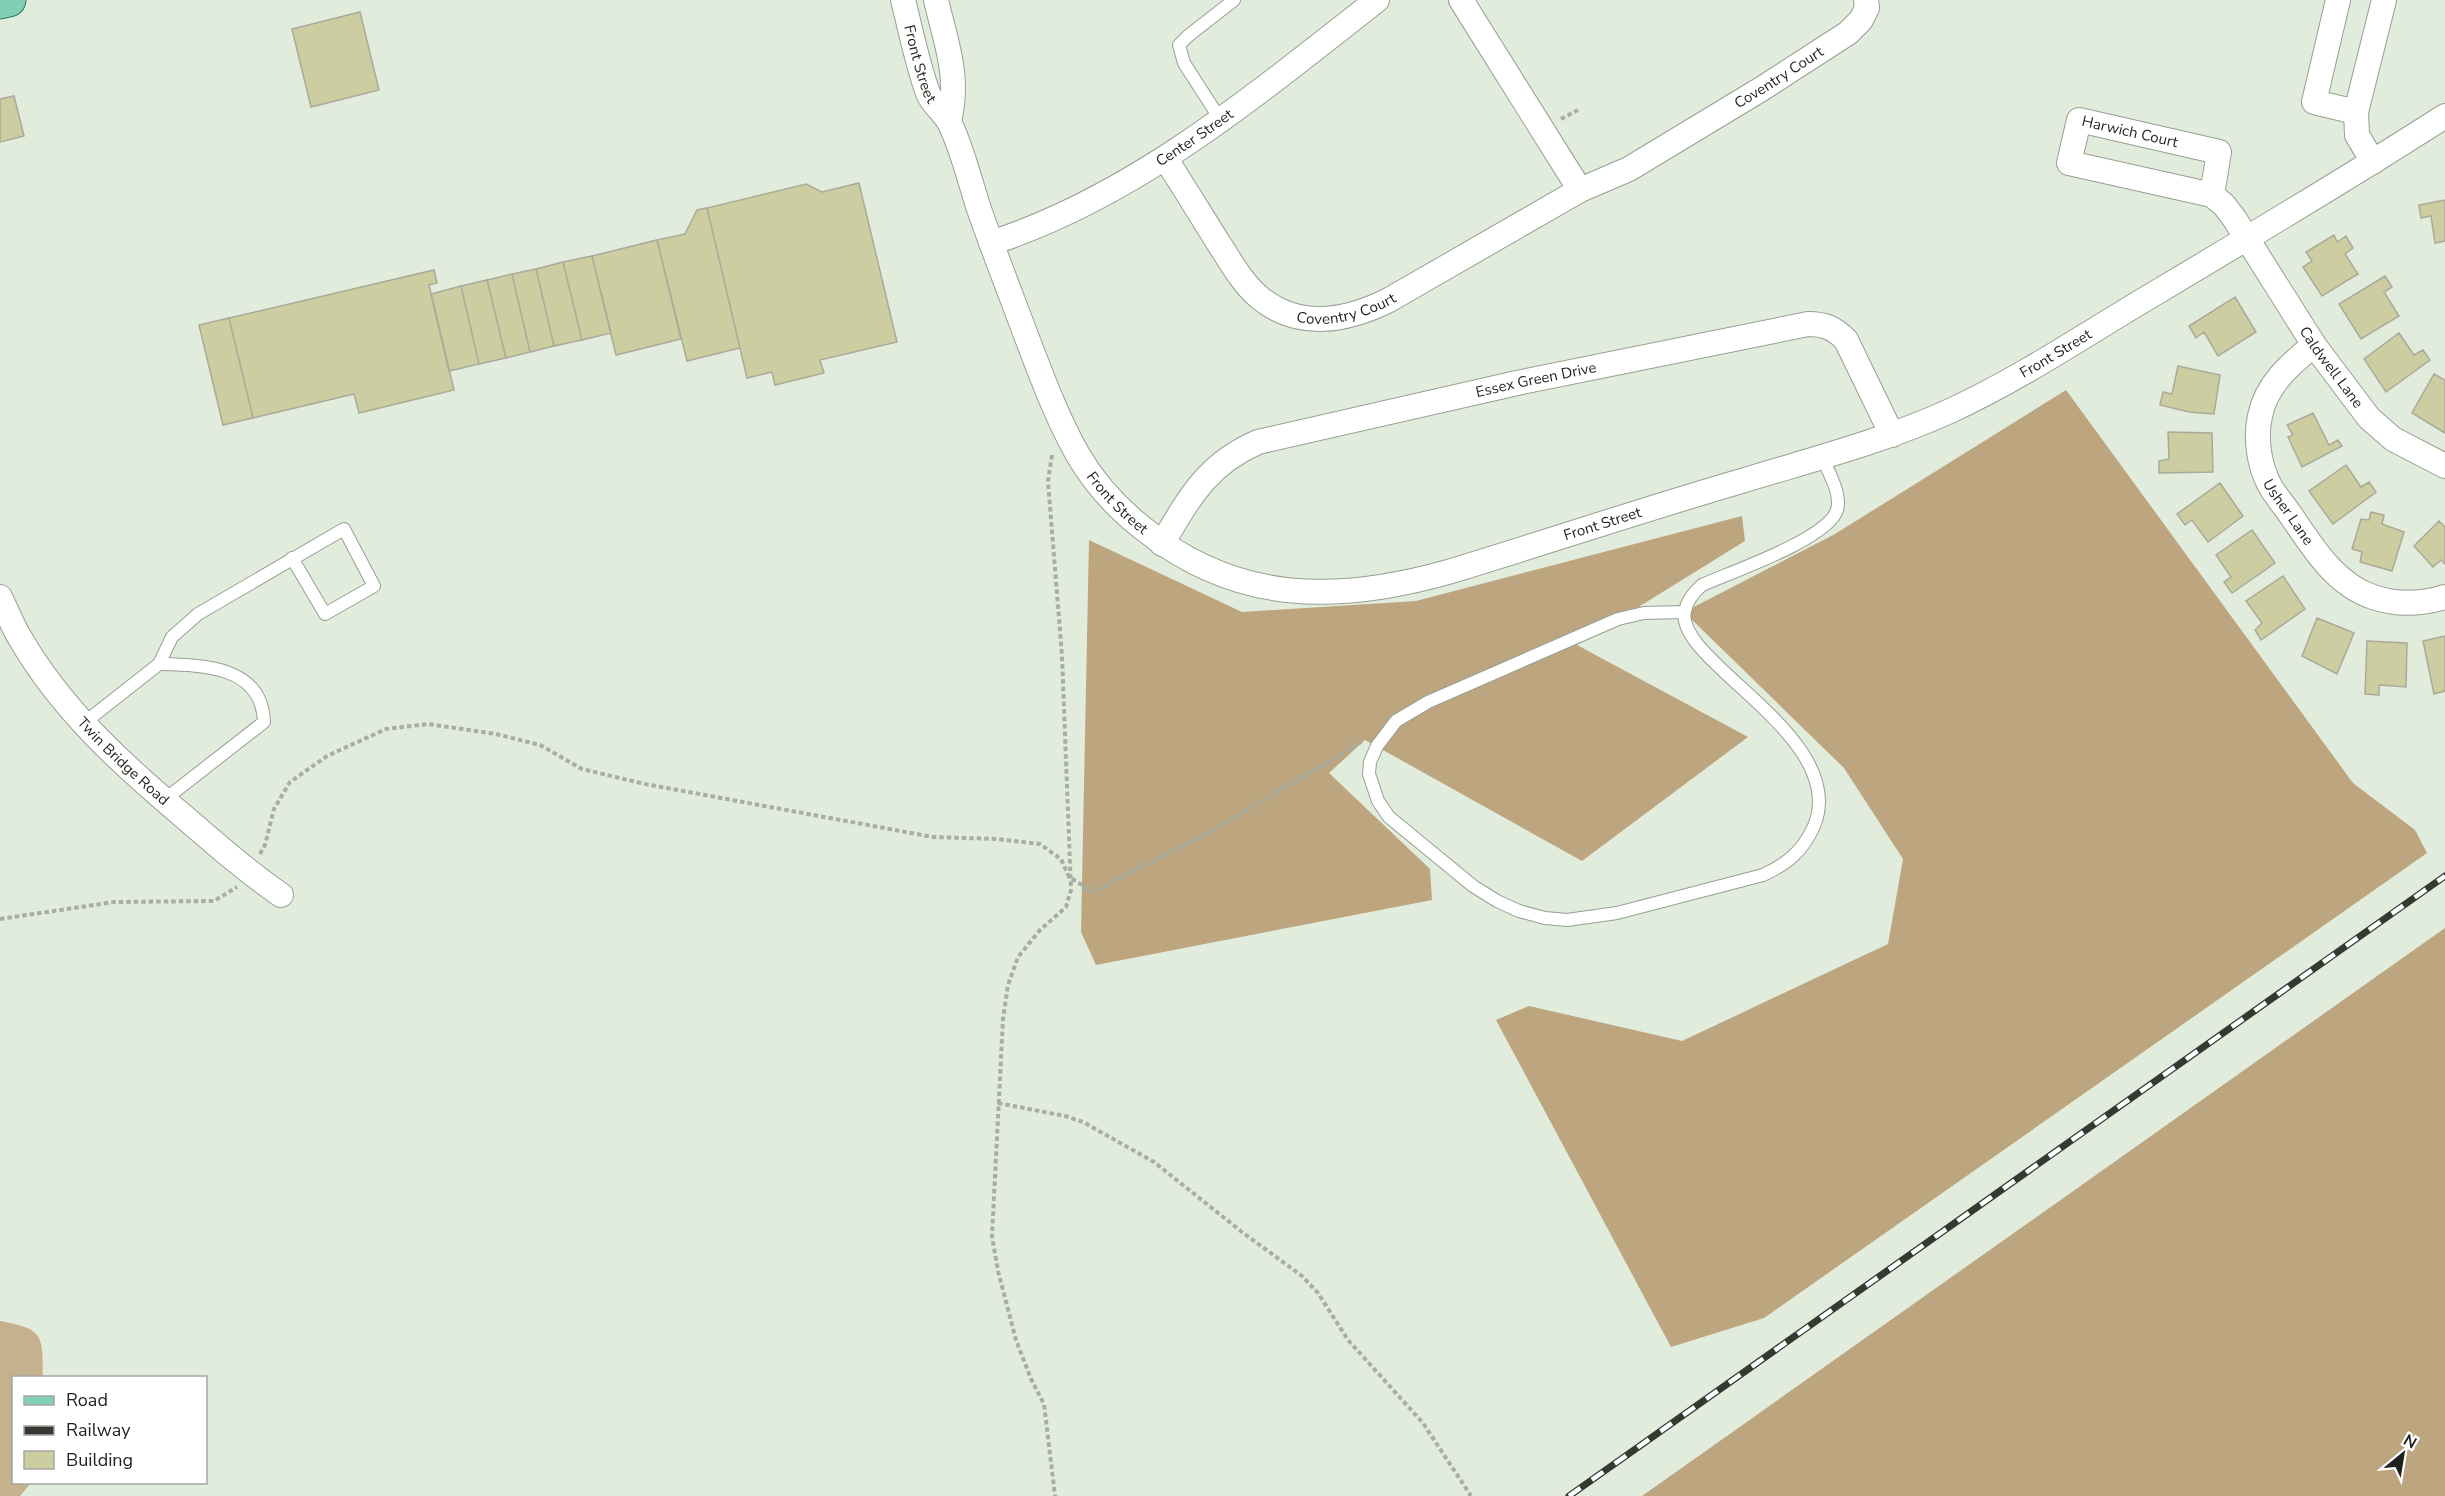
<svg xmlns="http://www.w3.org/2000/svg" width="2445" height="1496" font-family="'Nunito Sans',sans-serif">
<style>
.green{fill:#c6b18e}
.forest{fill:#bca57f}
.building{fill:#cccda1;stroke:#aa9;stroke-width:1.5}
.lines{fill:none;stroke-linecap:round;stroke-linejoin:round}
.lane-casing{stroke:#96a092;stroke-width:14}
.street-casing{stroke:#96a092;stroke-width:26}
.primary-casing{stroke:#297e5e;stroke-width:35}
.path{stroke:#a6afa2;stroke-width:4;stroke-dasharray:4.5 3;stroke-linecap:butt}
.lane{stroke:#fff;stroke-width:12}
.street{stroke:#fff;stroke-width:24}
.primary{stroke:#82d0b3;stroke-width:33}
.rail-casing{stroke:#353932;stroke-width:7}
.rail{stroke:#fff;stroke-width:4.5;stroke-dasharray:14;stroke-linecap:butt}
.labels{text-anchor:middle;stroke-width:5;stroke-linejoin:round;paint-order:stroke}
.street-label{font-size:15px;fill:#1e221c;stroke:#fff}
</style>
<rect width="100%" height="100%" fill="#e1ecdc"/>
<path class="green" d="M0,1321C43,1329 43,1334 43,1377L14,1378V1482L31,1483L20,1496H0Z"/>
<path class="forest" d="M2066,390L2353,783L2415,830L2427,853L1764,1318L1671,1347L1496,1020L1529,1006L1682,1041L1888,944L1903,859L1844,768L1684,612L1835,534Z
M1742,516L1745,541L1577,645L1748,737L1582,861L1365,740L1329,773L1430,869L1432,900L1096,965L1081,932L1089,540L1242,612L1416,601Z
M2445,928V1496H1642Z"/>
<path class="building" d="M360,12L379,90L311,107L292,29Z
M14,96L24,136L0,142V99Z
M859,183L897,342L820,360L824,373L775,385L772,372L747,378L707,208L806,184L822,192Z
M2445,200V241L2435,243L2431,216L2421,218L2419,205Z
M707,208L740,348L687,361L657,240L685,234L697,210Z
M2334,235L2337,242L2346,236L2353,248L2345,254L2358,274L2322,296L2303,267L2312,261L2306,252Z
M657,240L681,339L616,355L592,256Z
M592,256L611,333L582,340L563,262Z
M563,262L582,340L554,346L536,269Z
M536,269L554,346L530,352L512,274Z
M434,270L437,283L429,285L454,390L359,413L354,394L253,418L229,318Z
M512,274L530,352L506,358L487,280Z
M2385,276L2392,287L2384,292L2399,316L2361,339L2339,304Z
M487,280L506,358L479,364L461,286Z
M461,286L479,364L449,371L431,294Z
M2235,297L2256,332L2218,356L2204,332L2196,338L2189,326Z
M229,318L253,418L223,425L199,325Z
M2399,333L2414,355L2423,350L2430,360L2386,392L2364,359Z
M2178,366L2220,375L2214,414L2189,412L2160,405L2163,392L2172,394Z
M2434,374L2445,380V433L2412,413Z
M2313,413L2329,445L2338,440L2342,446L2302,467L2288,437L2293,435L2287,425Z
M2168,432L2212,433L2213,472L2159,473V461L2169,459Z
M2346,465L2361,487L2369,482L2376,492L2333,524L2309,491Z
M2220,483L2243,516L2208,542L2192,520L2185,525L2177,514Z
M2371,512L2384,515L2382,524L2404,532L2392,571L2360,562L2362,552L2352,549L2361,519L2369,520Z
M2439,521L2445,527V564L2441,560L2433,567L2414,546Z
M2252,530L2275,563L2232,593L2224,582L2231,577L2216,555Z
M2283,576L2305,609L2261,640L2255,630L2262,623L2246,601Z
M2317,618L2354,633L2337,674L2302,656Z
M2445,636V691L2434,694L2423,641Z
M2367,641L2407,643L2406,687L2379,685V695L2365,694Z"/>
<g class="lines">
<g class="lane-casing">
<path id="lane" d="M1220,119L1184,63L1179,45L1188,36L1234,0
M1684,612L1644,613L1618,619L1428,702L1396,721L1377,746L1370,762L1369,774L1378,801L1389,817L1473,886L1497,901L1519,911L1545,918L1567,920L1617,913L1763,875C1787,864 1803,851 1814,826C1851,737 1673,661 1685,611C1687,600 1694,592 1702,585C1731,572 1828,539 1837,510C1842,494 1828,472 1823,458
M159,664C201,665 262,665 264,722L164,800
M84,723L159,664L172,637L198,614L344,529L374,586L325,614L292,558"/>
</g>
<g class="street-casing">
<g id="street">
<path id="s1" d="M903,0C911,31 917,63 928,93C932,104 944,112 949,122C962,147 970,182 979,209C994,252 1011,295 1027,338C1042,377 1057,418 1078,455C1095,484 1119,510 1145,530C1238,604 1338,603 1448,572C1547,542 1645,509 1745,480C1814,459 1884,441 1950,411C2015,381 2076,341 2137,304C2241,242 2344,181 2445,116"/>
<path d="M936,0C946,43 960,77 949,121"/>
<path d="M1461,0L1580,190"/>
<path d="M2338,0L2314,102L2356,112"/>
<path id="s2" d="M1165,158C1184,187 1202,217 1221,247C1232,264 1243,284 1260,298C1299,330 1347,321 1389,300L1580,190L1629,169L1763,88L1848,33L1861,20L1867,8L1866,0"/>
<path d="M2373,162L2357,135L2356,112L2384,0"/>
<path id="s3" d="M2212,195L2069,163L2079,120L2219,152L2212,195L2224,205L2234,218L2314,345L2369,418L2393,439L2445,466"/>
<path id="s4" d="M991,243C1136,196 1258,93 1377,0"/>
<path id="s5" d="M2314,345C2290,364 2266,385 2260,416C2255,438 2259,464 2269,484C2274,494 2283,504 2290,514C2312,546 2334,584 2373,597C2396,605 2422,604 2445,597"/>
<path id="s6" d="M1162,544C1189,498 1207,464 1258,442L1517,383L1808,324C1825,324 1834,328 1846,340L1892,435"/>
<path id="s7" d="M0,597C7,611 12,625 20,638C62,711 125,767 189,821C219,847 249,873 281,895"/>
</g>
</g>
<g class="primary-casing">
<path id="primary" d="M0,2L9,0"/>
</g>
<path class="path" d="M1561,119L1578,110
M1052,455L1048,481L1062,656L1071,890L1066,907L1040,930L1018,957L1008,985L1003,1019L992,1236L998,1271L1016,1340L1031,1379L1044,1404L1055,1496
M260,854L265,845L274,809L290,782L327,756L386,729L428,724L496,734L540,745L582,769L645,784L933,837L997,839L1040,844L1061,859L1069,877L1093,892L1212,831L1361,742
M0,919L114,902L214,901L237,887
M998,1103L1065,1116L1083,1122L1154,1162L1242,1232L1302,1276L1318,1293L1348,1340L1423,1423L1471,1496"/>
<use href="#lane" class="lane"/>
<use href="#street" class="street"/>
<use href="#primary" class="primary"/>
<g class="rail-casing">
<path id="rail" d="M1569,1496L2445,876"/>
</g>
<use href="#rail" class="rail"/>
</g>
<g class="labels">
<g class="street-label">
<text dy="5" stroke="none"><textPath href="#s1" startOffset="66">Front Street</textPath></text>
<text dy="5" stroke="none"><textPath href="#s2" startOffset="756">Coventry Court</textPath></text>
<text dy="5" stroke="none"><textPath href="#s3" startOffset="243">Harwich Court</textPath></text>
<text dy="5" stroke="none"><textPath href="#s4" startOffset="230">Center Street</textPath></text>
<text dy="5" stroke="none"><textPath href="#s2" startOffset="262">Coventry Court</textPath></text>
<text dy="5" stroke="none"><textPath href="#s1" startOffset="1558">Front Street</textPath></text>
<text dy="5" stroke="none"><textPath href="#s3" startOffset="588">Caldwell Lane</textPath></text>
<text dy="5" stroke="none"><textPath href="#s6" startOffset="428">Essex Green Drive</textPath></text>
<text dy="5" stroke="none"><textPath href="#s1" startOffset="552">Front Street</textPath></text>
<text dy="5" stroke="none"><textPath href="#s5" startOffset="195">Usher Lane</textPath></text>
<text dy="5" stroke="none"><textPath href="#s1" startOffset="1072">Front Street</textPath></text>
<text dy="5" stroke="none"><textPath href="#s7" startOffset="207">Twin Bridge Road</textPath></text>
</g>
</g>
<rect x="12" y="1376" width="195" height="108" fill="#ffffff" stroke="#a5a7a4" stroke-width="1.5"/>
<rect x="24" y="1396" width="30" height="9" fill="#82d0b3" stroke="#a5a7a4" stroke-width="1.5"/>
<text x="66" y="1406" font-size="18" fill="#1e221c">Road</text>
<rect x="24" y="1426" width="30" height="9" fill="#353932" stroke="#a5a7a4" stroke-width="1.5"/>
<text x="66" y="1436" font-size="18" fill="#1e221c">Railway</text>
<rect x="24" y="1451" width="30" height="18" fill="#cccda1" stroke="#a5a7a4" stroke-width="1.5"/>
<text x="66" y="1466" font-size="18" fill="#1e221c">Building</text>
<g transform="translate(2403 1454) rotate(30)" stroke="#ffffff" stroke-width="4.5" paint-order="stroke">
<path d="M0-4.5L10 22L0 15L-10 22Z" fill="#1e221c"/>
<text y="-9" font-size="16" font-weight="bold" text-anchor="middle" fill="#1e221c">N</text>
</g>
</svg>
